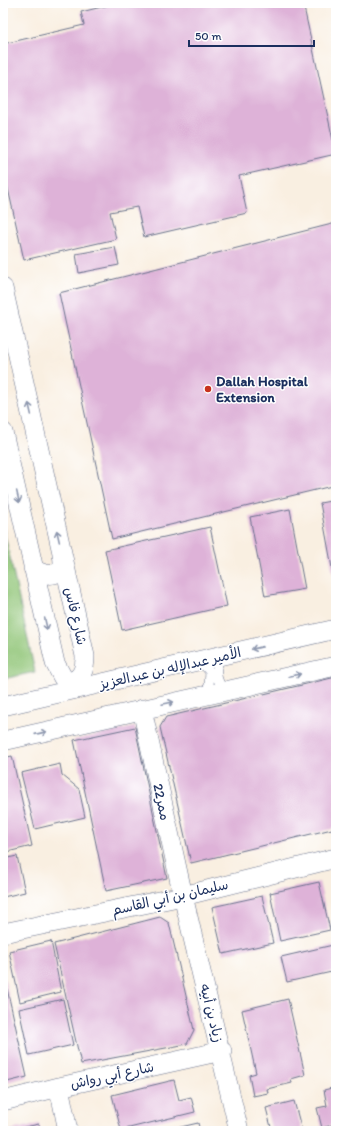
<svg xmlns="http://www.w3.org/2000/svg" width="339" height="1134" font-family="Itim,'Playpen Sans Arabic',sans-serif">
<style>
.green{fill:#8fc476;stroke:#557a6a}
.building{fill:#deb2d8}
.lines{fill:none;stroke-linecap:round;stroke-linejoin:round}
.service-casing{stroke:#69728c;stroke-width:10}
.minor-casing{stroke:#69728c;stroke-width:20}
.service{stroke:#fff;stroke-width:9}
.minor{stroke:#fff;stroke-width:19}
.oneway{stroke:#8d97ae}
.poi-dot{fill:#c8321e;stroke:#fff;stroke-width:1.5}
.labels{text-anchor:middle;stroke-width:3;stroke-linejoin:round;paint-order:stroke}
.poi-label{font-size:14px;font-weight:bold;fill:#1b2f5e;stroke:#fff;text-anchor:start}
.street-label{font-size:14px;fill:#1b2f5e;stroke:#fff}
</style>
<rect width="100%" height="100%" fill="#fff"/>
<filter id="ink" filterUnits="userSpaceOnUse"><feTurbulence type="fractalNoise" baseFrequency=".025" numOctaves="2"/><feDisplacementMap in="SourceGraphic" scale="8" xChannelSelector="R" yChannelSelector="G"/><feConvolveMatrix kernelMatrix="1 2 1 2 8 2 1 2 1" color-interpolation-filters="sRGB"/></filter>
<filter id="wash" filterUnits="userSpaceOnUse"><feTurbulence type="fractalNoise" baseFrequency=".012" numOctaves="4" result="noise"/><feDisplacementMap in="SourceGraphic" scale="16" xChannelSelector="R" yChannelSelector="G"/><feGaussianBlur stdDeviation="0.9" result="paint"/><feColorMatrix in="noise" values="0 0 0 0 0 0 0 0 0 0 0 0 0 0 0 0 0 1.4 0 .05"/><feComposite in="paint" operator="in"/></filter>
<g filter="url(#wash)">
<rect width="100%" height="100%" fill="#f9efe1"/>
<path class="green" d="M3,526L35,672L3,679Z"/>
<g id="blocks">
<path class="building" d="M118,3H303L336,154L239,176L247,213L144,237L137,207L110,212L116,239L24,260L3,166V44L84,25L81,12Z
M336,223V485L112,539L59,293Z
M115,247L119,265L79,273L76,254Z
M336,500V584H335L320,503Z
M290,509L305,589L265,596L250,517Z
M210,527L227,606L122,630L105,550Z
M336,677V828L191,863L160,727L166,717Z
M135,727L167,878L106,891L74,740Z
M12,756L32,846L3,853V758Z
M60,764L62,775L79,789L85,817L35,829L21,773Z
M17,856L25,892L3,897V859Z
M319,882L330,930L280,941L270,893Z
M262,896L273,943L223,954L212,907Z
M160,917L169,923L194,1030L187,1044L81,1064L54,944Z
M51,941L61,992L20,1002L9,951Z
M333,945L336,960V971L287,982L281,957Z
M3,971L27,1077L3,1083Z
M63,999L73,1045L29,1055L19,1009Z
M288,999L305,1075L291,1079L292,1083L267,1089L268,1093L253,1096L249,1075L256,1073L242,1010Z
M174,1080L179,1100L191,1097L195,1112L121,1130L112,1095Z
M336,1087V1131L332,1125L322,1128L317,1108L327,1106L324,1090Z
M294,1101L302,1131H272L266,1108Z
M198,1123L200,1131H168V1130Z
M39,1124L40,1131H11V1130Z"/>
</g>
</g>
<g filter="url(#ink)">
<use href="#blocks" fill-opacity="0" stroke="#69728c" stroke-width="1"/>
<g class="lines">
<g class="service-casing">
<path id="service" d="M222,657C215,666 215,676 221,686L228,689
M200,661L210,672L209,686L204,694"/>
</g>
<g class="minor-casing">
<path id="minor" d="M3,288L85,656C85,668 83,678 70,682L63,678L55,663L3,432
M33,568C41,575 59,579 63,565C63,562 63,558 62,555
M3,706L336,629
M142,709L183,896L239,1131
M3,741L336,666
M3,933L183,896L336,858
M59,1087L68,1131
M3,1101L59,1087L222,1051"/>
</g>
<use href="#service" class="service"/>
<use href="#minor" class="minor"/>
</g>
<defs><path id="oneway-shaft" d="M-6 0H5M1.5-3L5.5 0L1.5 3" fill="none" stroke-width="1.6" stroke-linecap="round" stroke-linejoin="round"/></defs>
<g class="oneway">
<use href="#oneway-shaft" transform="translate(30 409) rotate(-103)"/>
<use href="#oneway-shaft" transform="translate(18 497) rotate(77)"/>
<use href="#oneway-shaft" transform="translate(58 536) rotate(-103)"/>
<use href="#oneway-shaft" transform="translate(46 624) rotate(77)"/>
<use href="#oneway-shaft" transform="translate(257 648) rotate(167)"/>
<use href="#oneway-shaft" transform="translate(295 675) rotate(-12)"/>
<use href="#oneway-shaft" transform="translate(168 703) rotate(-12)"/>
<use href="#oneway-shaft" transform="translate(41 733) rotate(-13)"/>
</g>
</g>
<circle class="poi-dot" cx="208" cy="389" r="4"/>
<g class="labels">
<g class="poi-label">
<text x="216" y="386">Dallah Hospital<tspan x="216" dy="16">Extension</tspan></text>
</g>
<g class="street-label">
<text transform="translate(76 616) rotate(77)" y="5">شارع فاس</text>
<text transform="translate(170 668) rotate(-13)" y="5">الأمير عبدالإله بن عبدالعزيز</text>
<text transform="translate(162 802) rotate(78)" y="5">ممر22</text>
<text transform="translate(170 897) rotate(-13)" y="5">سليمان بن أبي القاسم</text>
<text transform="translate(212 1013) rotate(76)" y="5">زياد بن أبيه</text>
<text transform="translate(112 1075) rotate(-12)" y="5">شارع أبي رواش</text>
</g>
</g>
<rect width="339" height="1134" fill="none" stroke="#fff" stroke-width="16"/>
<path d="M189 40v6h125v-6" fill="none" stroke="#1b2f5e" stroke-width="2"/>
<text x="195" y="40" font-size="12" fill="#1b2f5e" stroke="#ffffff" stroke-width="3" paint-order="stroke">50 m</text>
</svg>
